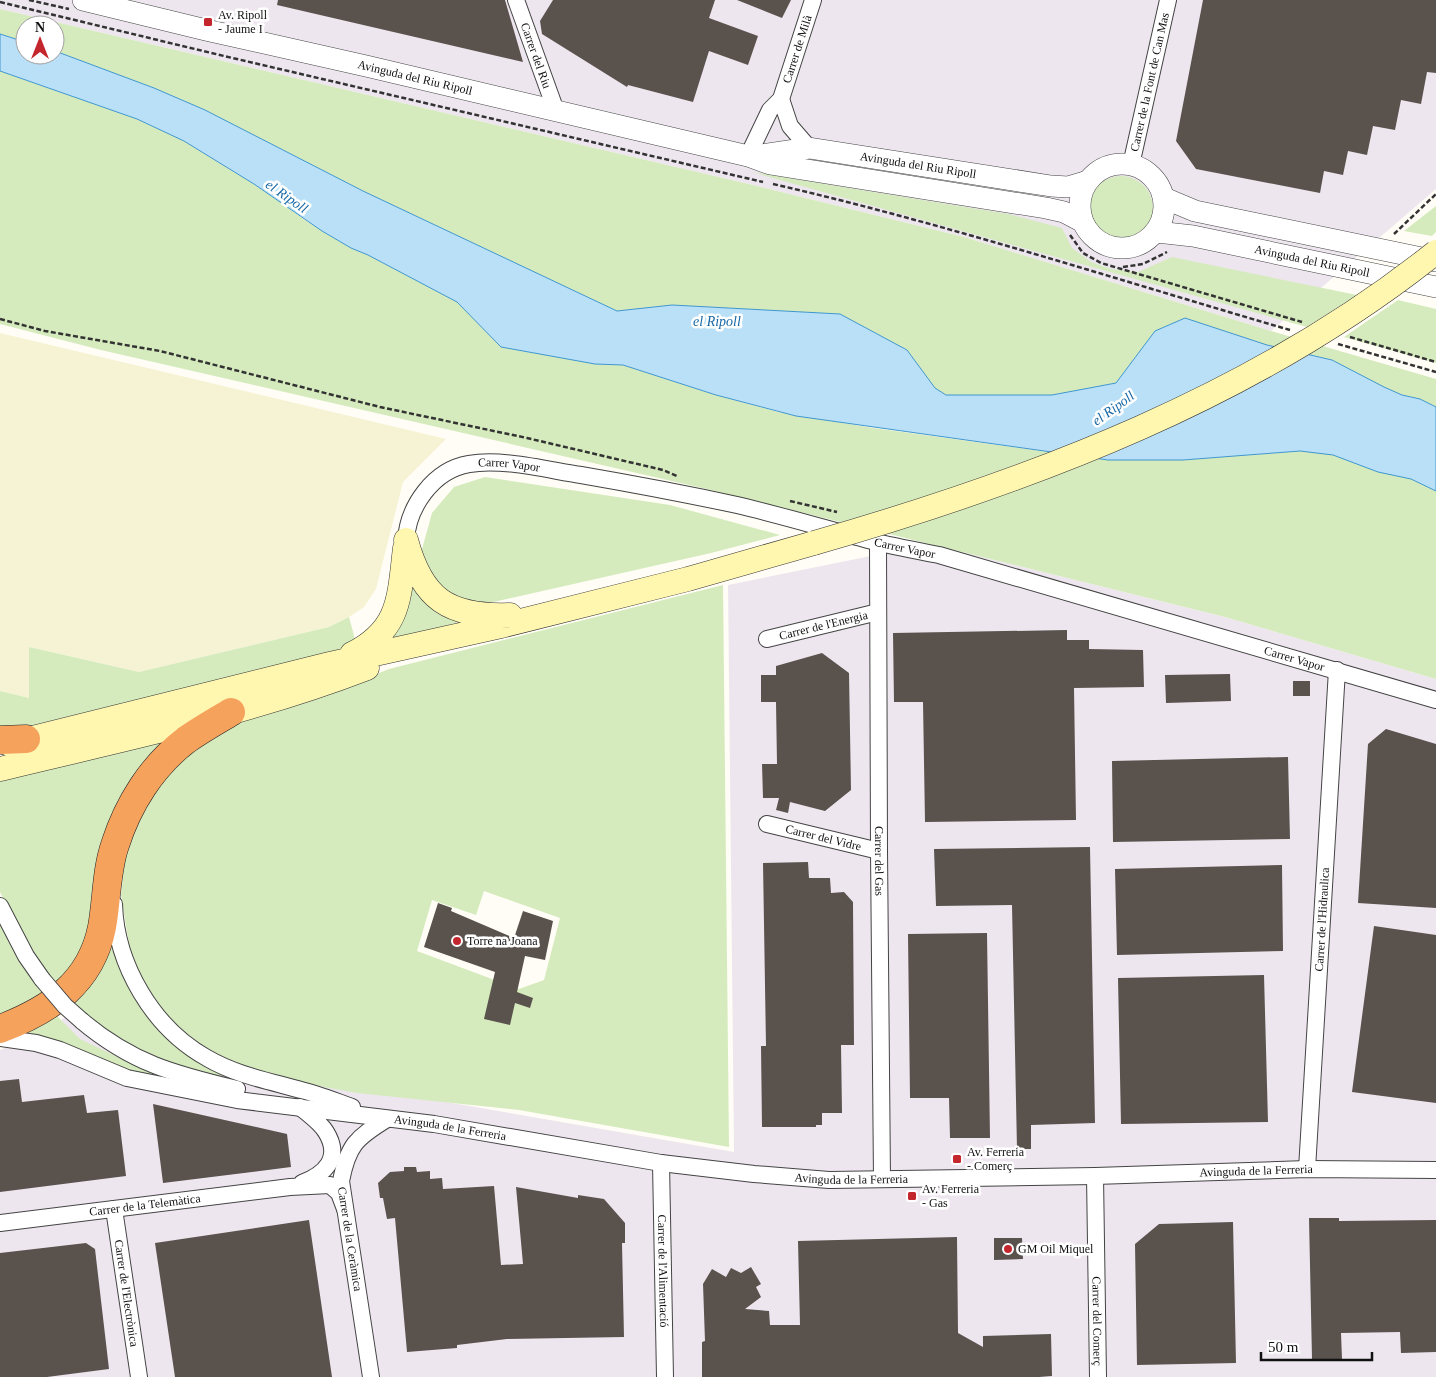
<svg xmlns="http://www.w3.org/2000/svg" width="1436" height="1377" font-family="Georgia,serif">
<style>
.industrial{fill:#eee6ef}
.farmland{fill:#f6f3d4}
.green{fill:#d5ebbd;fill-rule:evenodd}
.water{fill:#b9e0f7;stroke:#3f96cf}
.building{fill:#5a524d}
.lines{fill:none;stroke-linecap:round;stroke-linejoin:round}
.minor-casing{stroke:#444;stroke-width:18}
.tertiary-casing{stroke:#444;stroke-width:22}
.secondary-casing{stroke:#333;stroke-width:25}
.motorway-casing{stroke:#222;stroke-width:29}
.path{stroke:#333;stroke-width:2.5;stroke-dasharray:5 2.5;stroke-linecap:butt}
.minor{stroke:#fff;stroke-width:16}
.tertiary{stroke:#fff;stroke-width:21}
.secondary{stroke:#fff6b0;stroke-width:24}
.motorway{stroke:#f5a25d;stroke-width:28}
.minor-bridge-casing{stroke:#444;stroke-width:18;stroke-linecap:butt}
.secondary-bridge-casing{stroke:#333;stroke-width:25;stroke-linecap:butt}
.minor-bridge{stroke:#fff;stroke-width:16}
.secondary-bridge{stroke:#fff6b0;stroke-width:24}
.poi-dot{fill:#c4262e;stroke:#fff;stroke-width:2}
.labels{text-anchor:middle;stroke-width:5;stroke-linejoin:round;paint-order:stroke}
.poi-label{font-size:12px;fill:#111;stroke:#fff;text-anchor:start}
.street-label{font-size:12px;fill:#111;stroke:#fff}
.water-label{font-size:14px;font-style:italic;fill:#1768a6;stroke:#fff}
</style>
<rect width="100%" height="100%" fill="#fffdf5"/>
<path class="industrial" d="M0,0H1436V189L1271,331L964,237L753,185L0,9Z
M930,544L1225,617L1436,679V1377H0V1050L52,1028L138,955L377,1090L734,1152L728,585Z"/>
<path class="farmland" d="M0,333L446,439L403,482L376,589L364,607L349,617L329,627L139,672L29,647V698L0,691Z"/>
<path class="green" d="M0,9L753,185L964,237L1271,331L1436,379V407L1420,399L1402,395L1384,387L1332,360L1267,345L1155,331L1116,383L1052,395H946L935,388L907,350L840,314L672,305L617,311L363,191L205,110L154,88L55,51V25H25V42L0,34Z
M0,71L137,119L184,141L254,184L308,222L351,248L368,255L457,302L501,347L595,364L623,365L716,395L778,412L873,428L1108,460H1183L1300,451L1333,455L1411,479L1436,491V679L1225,617L711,490L101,350L0,324Z
M751,172L1008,214L1062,228L1072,248L1091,262L1111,269L1138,272L1172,257L1357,295L1307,327Z
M1089 208a32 32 0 1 1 64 0a32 32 0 1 1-64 0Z
M1436,206V232L1432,236L1404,231Z
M1398,300L1436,309V363L1344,337Z
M485,477L670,505L780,535L711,553L489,603L463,606L442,589L419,560L432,513L454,487Z
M408,581L466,620L385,643L407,613Z
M723,585L729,1147L519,1110L357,1093L285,1080L212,1054L170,1020L156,1003L140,977L130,951L121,895L124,863L130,836L141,808L171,765L238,722L313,700L389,669ZM484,891L560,918L544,980L519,989L417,951L432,900L476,915Z
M349,617L356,643L331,653L0,733V691L29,698V647L139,672L329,627Z
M166,739L94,929L62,988L39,964L22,938L0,892V778Z
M0,920L28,974L47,999L0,1021Z
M112,937L139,1001L237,1079L236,1084L147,1058L89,1019L71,997Z
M54,1013L80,1039L164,1079L133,1072L80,1049L20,1030Z"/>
<path class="water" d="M0,34L25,42V55H55V51L154,88L205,110L363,191L617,311L672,305L840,314L907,350L935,388L946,395H1052L1116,383L1155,331L1185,318L1267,345L1332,360L1384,387L1402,395L1420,399L1436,407V491L1411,479L1378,472L1333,455L1300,451L1183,460H1108L796,416L716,395L623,365L595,364L501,347L457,302L368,255L351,248L322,231L254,184L184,141L137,119L0,71Z"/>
<path class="building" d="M278,0H505L523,62L277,5Z
M553,0H715L709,18L758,36L748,65L709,51L693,102L628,85L627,87L542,34L540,21Z
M737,0H791L782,18Z
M1203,0H1436V73L1427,72L1421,104L1401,100L1395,130L1373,126L1367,155L1348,151L1343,175L1324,171L1320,193L1196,169L1176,141Z
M1067,630V640H1089V649L1143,650L1144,687L1074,688L1076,820L925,822L923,702H894L893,633Z
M822,653L849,673L851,790L825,811L790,802L788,813L776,810L779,798H763L762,764H777L776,702H761V675H776V666Z
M1230,674L1231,701L1166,703L1165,675Z
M1293,681H1310V696H1293Z
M1386,729L1436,744V908L1358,903L1368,744Z
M1288,757L1290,839L1113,842L1112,761Z
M1090,847L1095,1123L1031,1125V1149H1017L1012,905L936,906L934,849Z
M808,862L809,878H830L831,893L844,892L853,902L854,1045H841L842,1113H822V1125H816V1127H762L761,1046H766L763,863Z
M1282,865L1283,951L1117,955L1115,869Z
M438,903L452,908L451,911L514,938L523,911L553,921L545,960L525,956L517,992L533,998L530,1008L515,1003L510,1025L484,1019L495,972L424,947Z
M1374,926L1436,935V1103L1352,1092Z
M987,933L990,1138H950L949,1098H910L908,934Z
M1264,975L1268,1122L1121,1124L1118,978Z
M19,1079L22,1102L84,1095L87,1113L118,1110L126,1176L0,1192V1081Z
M153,1104L287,1134L291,1167L163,1183Z
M404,1167H416L417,1172L430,1171V1179L442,1178L443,1189L494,1186L501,1265L523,1264L516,1187L578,1198V1195L604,1199L625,1223V1243H622L624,1337L507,1339L457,1345V1348L407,1352L395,1218L387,1219L383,1198H380L378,1183L390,1172L404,1171Z
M1309,1218H1339V1221L1436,1220V1352L1401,1353L1400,1332L1341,1333L1342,1359H1312Z
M309,1220L332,1377H175L155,1243Z
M1233,1222L1236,1363L1137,1365L1135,1244L1159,1224Z
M957,1237L958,1333L983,1347V1336L1051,1334L1052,1376L1039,1377H702V1342L705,1341L703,1284L712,1269L726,1277L731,1268L741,1273L751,1267L761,1284L756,1287L761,1297L745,1309L769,1311L770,1325H800L798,1241Z
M994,1238H1022L1023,1259L994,1260Z
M86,1243L95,1249L109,1369L47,1377H0V1253Z"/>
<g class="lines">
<g class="minor-casing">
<g id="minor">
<path id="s1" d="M516,0L556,111"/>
<path d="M781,99L790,126L809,148"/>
<path id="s2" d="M748,156L770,110L781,99L813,0"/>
<path id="s3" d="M1131,165L1168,0"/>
<path id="s4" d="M406,540C408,507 433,470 469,464C502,458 548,470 581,475C633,484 686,494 737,505C784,516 830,530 876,542C897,547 918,551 939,555L1436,700"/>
<path id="s5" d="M878,542L879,851L882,1179"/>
<path id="s6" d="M767,639L878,612"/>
<path id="s7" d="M767,824L879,851"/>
<path d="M114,904C116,965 153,1028 207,1058C236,1075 269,1081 301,1090C318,1094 335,1101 352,1107"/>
<path d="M0,906L26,956L42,979"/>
<path d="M82,1021C132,1063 174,1074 237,1089"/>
<path id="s8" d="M0,1038L36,1043L60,1050L127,1078L237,1100L434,1124L661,1163L754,1174L829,1180L1095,1176L1307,1169L1436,1170"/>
<path d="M300,1107C309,1115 320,1122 326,1132C342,1158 325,1174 302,1183"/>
<path id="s9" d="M661,1163L665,1377"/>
<path id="s10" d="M1307,1169L1337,670"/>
<path id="s11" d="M1095,1176L1098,1377"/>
<path id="s12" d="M114,1209L139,1377"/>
<path id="s13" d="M0,1223L290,1187L330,1185L339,1193L345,1209"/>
<path d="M371,1377L341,1181C348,1145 356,1138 387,1119"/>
</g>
</g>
<g class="tertiary-casing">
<g id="tertiary">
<path id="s14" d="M83,0L206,30L366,66L748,156L770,164L1046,208L1064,212L1083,222"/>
<path id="s15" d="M754,156L809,148L1051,186L1068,187L1088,181"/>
<circle cx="1122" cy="206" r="42"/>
<path d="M1164,198L1195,211L1436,261"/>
<path id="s16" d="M1157,232L1193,236L1436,287"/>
</g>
</g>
<g class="secondary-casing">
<path id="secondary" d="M406,540C422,600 449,617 510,615
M352,654C401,629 399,597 405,548
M9,744L330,664L501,626L688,579L814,543
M0,769C123,739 248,714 367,668"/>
</g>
<g class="motorway-casing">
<path id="motorway" d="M0,740L26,739
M0,1029C50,1010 91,983 102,927C107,900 106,871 115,845C128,804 152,766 186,740C200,730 216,721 231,712"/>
</g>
<path class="path" d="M29,0L69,9
M0,2L224,56L763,182
M773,184C947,224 1118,280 1290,330
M1394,234L1436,194
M1070,235L1083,253L1101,263L1302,322
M1123,267L1143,264L1167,252
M0,319L45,331L160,351L380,407L527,438L663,470L677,476
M1350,337L1436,362
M1338,344L1436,372
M790,501L837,512"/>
<use href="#minor" class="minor"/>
<use href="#tertiary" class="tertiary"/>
<use href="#secondary" class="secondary"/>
<use href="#motorway" class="motorway"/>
<g class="minor-bridge-casing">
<path id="minor-bridge" d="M42,979L65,1006L82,1021"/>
</g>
<g class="secondary-bridge-casing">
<path id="secondary-bridge" d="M814,543C1034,480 1256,396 1436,252"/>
</g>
<use href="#minor-bridge" class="minor-bridge"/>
<use href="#secondary-bridge" class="secondary-bridge"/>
</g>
<g class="poi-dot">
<rect x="203" y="17" width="10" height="10" rx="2.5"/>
<circle cx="457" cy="941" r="5"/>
<rect x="952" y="1154" width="10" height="10" rx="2.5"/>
<rect x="907" y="1191" width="10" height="10" rx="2.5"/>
<circle cx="1008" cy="1249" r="5"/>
</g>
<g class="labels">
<g class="poi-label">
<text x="218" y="19">Av. Ripoll<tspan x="218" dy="14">- Jaume I</tspan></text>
<text x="467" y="945">Torre na Joana</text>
<text x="967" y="1156">Av. Ferreria<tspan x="967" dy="14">- Comerç</tspan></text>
<text x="922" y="1193">Av. Ferreria<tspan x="922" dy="14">- Gas</tspan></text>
<text x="1018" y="1253">GM Oil Miquel</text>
</g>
<g class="street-label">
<text dy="4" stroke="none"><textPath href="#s2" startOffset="119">Carrer de Milà</textPath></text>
<text dy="4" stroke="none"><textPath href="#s1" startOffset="59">Carrer del Riu</textPath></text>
<text dy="4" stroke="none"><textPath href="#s14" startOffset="341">Avinguda del Riu Ripoll</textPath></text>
<text dy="4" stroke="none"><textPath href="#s3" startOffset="85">Carrer de la Font de Can Mas</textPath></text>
<text dy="4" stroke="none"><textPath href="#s15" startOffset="166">Avinguda del Riu Ripoll</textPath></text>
<text dy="4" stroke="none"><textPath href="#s16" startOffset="158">Avinguda del Riu Ripoll</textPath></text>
<text dy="4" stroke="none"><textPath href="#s4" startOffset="146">Carrer Vapor</textPath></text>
<text dy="4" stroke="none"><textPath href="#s4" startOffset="551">Carrer Vapor</textPath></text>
<text dy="4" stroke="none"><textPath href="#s6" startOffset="58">Carrer de l'Energia</textPath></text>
<text dy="4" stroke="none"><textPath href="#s4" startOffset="956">Carrer Vapor</textPath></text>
<text dy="4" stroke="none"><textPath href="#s7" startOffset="58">Carrer del Vidre</textPath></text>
<text dy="4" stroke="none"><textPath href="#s5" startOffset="319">Carrer del Gas</textPath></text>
<text dy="4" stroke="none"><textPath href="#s10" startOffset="250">Carrer de l'Hidraulica</textPath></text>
<text dy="4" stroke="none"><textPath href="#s8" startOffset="461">Avinguda de la Ferreria</textPath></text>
<text dy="4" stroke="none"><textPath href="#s8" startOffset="1271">Avinguda de la Ferreria</textPath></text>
<text dy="4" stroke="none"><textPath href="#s8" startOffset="866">Avinguda de la Ferreria</textPath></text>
<text dy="4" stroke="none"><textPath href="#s13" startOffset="146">Carrer de la Telemàtica</textPath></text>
<text transform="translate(350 1239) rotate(81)" y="4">Carrer de la Ceràmica</text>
<text dy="4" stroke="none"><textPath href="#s9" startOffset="108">Carrer de l'Alimentació</textPath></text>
<text dy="4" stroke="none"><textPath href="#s12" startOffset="85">Carrer de l'Electrònica</textPath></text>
<text dy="4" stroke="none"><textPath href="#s11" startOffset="145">Carrer del Comerç</textPath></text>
</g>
<g class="water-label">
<text transform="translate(287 196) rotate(35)" y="5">el Ripoll</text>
<text x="717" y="326">el Ripoll</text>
<text transform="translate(1113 408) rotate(-36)" y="5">el Ripoll</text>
</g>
</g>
<g transform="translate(40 40)"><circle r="24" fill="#ffffff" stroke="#a0a0a0"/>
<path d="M0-4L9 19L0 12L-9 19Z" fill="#c4262e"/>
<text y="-8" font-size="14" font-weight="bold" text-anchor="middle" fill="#111111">N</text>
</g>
<path d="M1261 1352v8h111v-8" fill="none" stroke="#111111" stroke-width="2.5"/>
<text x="1268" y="1352" font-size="15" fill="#111111" stroke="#ffffff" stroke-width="4" paint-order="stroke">50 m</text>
</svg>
